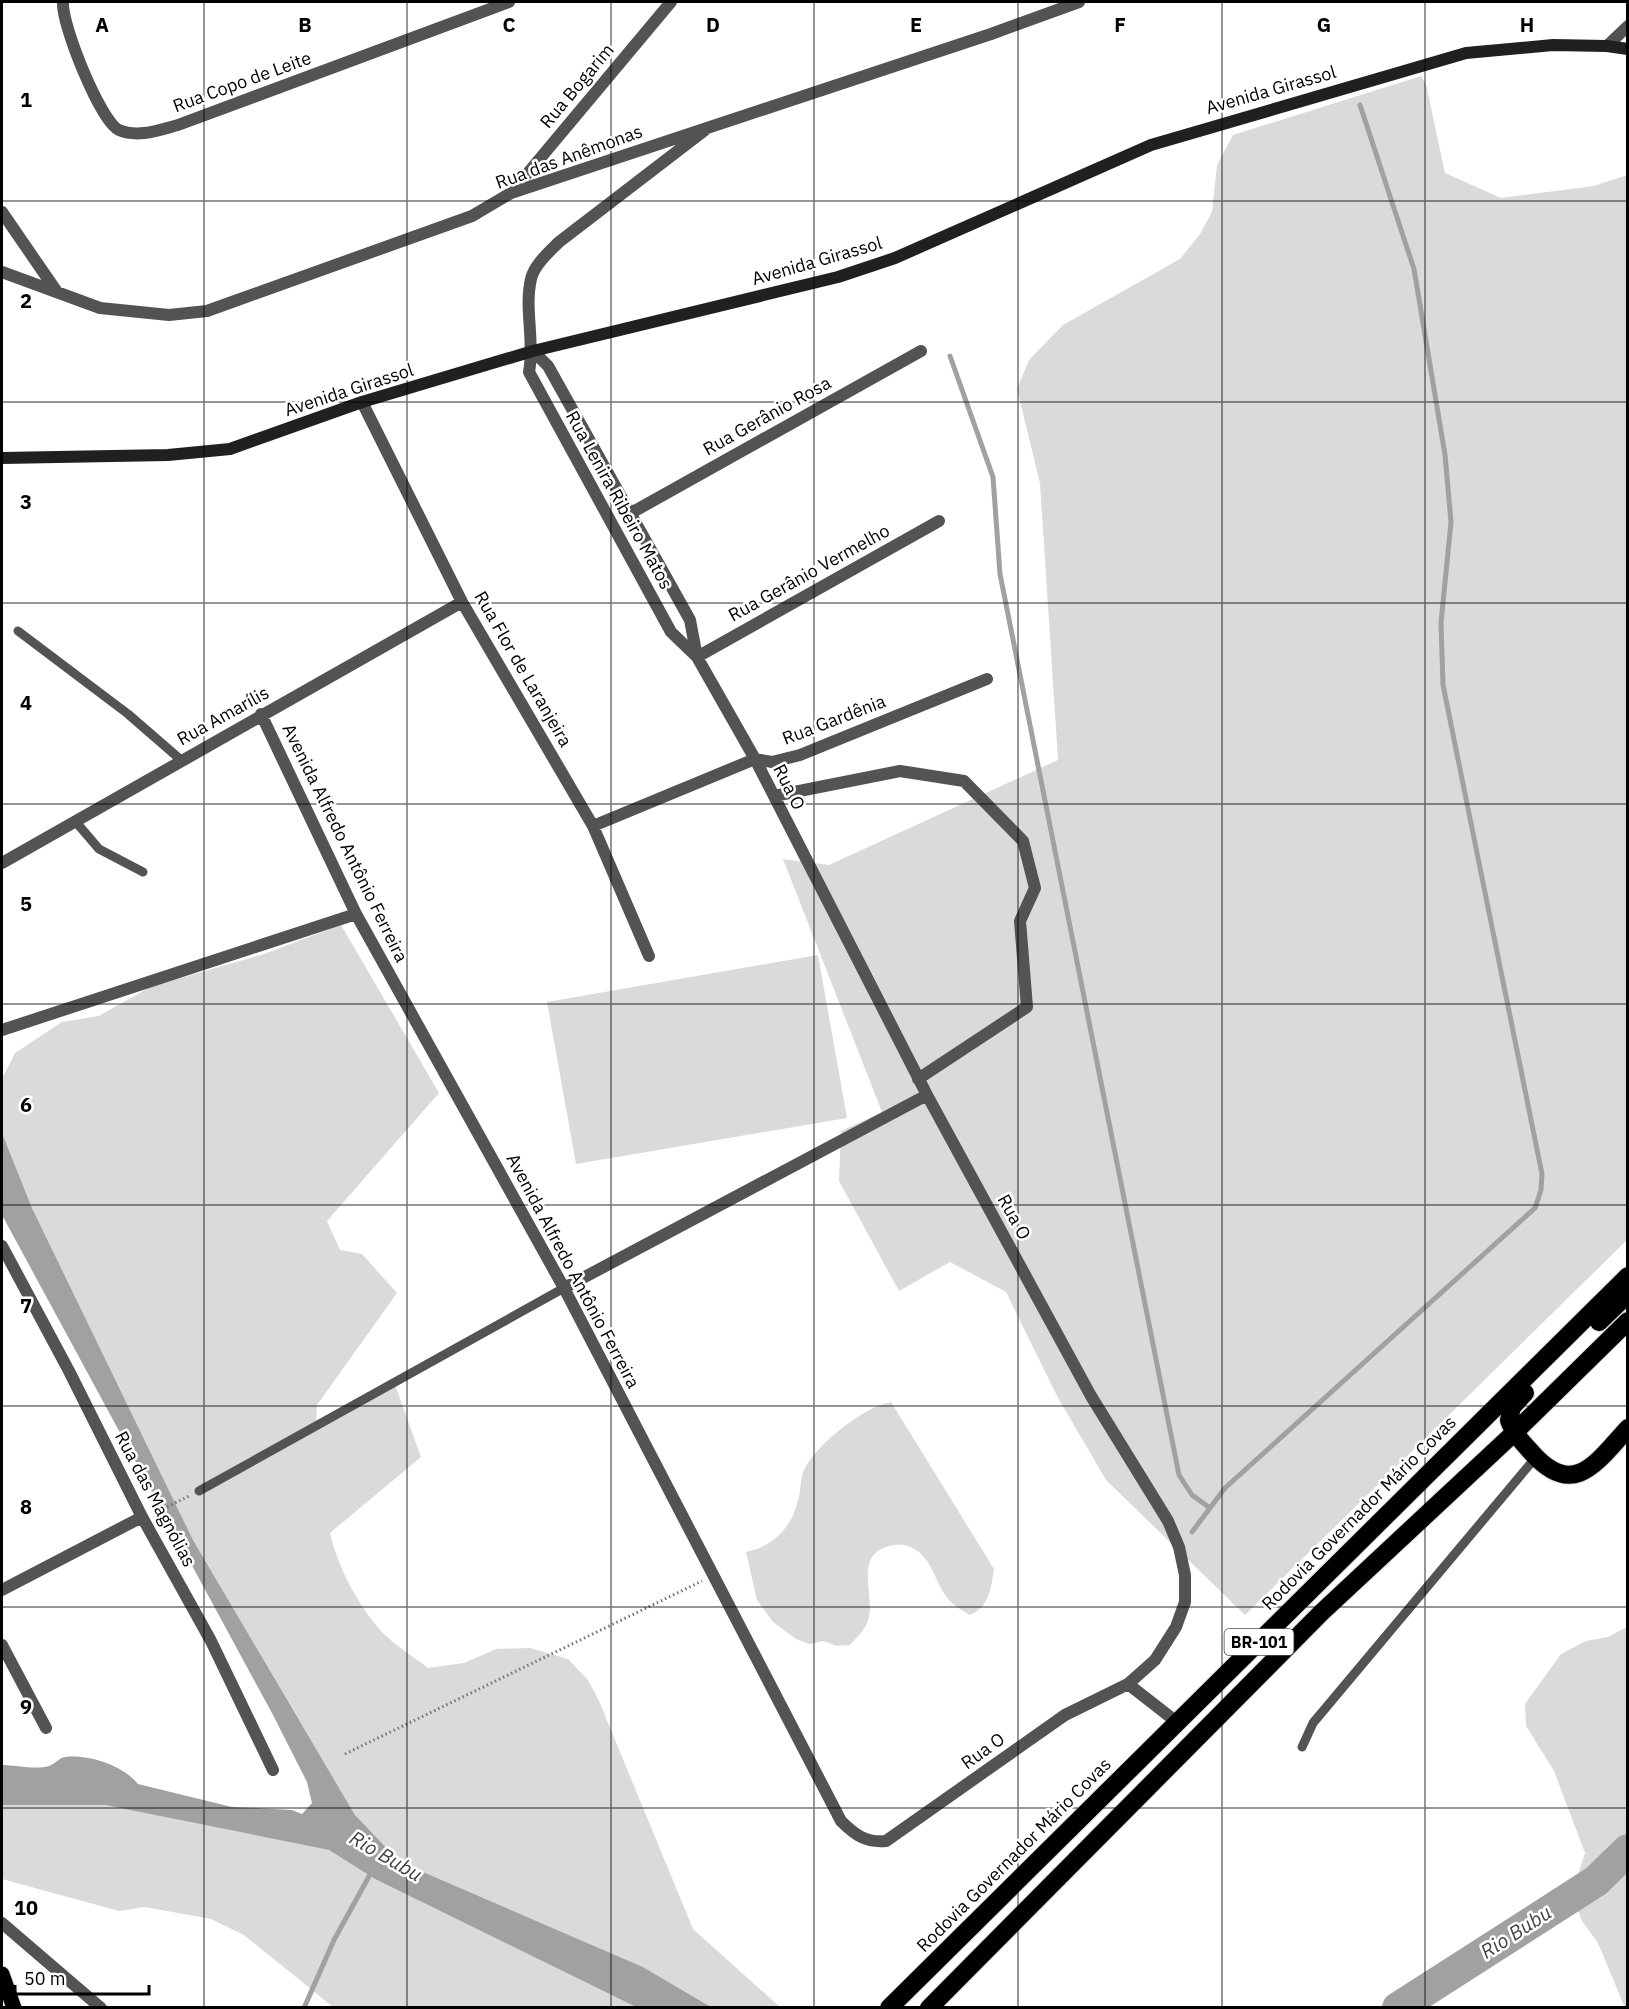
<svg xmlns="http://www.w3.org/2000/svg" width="1629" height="2009" font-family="'IBM Plex Sans',sans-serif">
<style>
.green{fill:#dadada}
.water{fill:#a1a1a1}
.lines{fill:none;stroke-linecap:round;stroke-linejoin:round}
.stream{stroke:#a1a1a1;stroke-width:5}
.river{stroke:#a1a1a1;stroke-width:32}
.primary-casing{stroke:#dbdbdb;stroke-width:17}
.highway-casing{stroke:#dbdbdb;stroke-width:20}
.path{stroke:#757575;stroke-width:3;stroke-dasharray:1.5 3;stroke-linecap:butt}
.lane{stroke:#535353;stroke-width:9}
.street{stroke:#535353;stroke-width:12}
.secondary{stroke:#202020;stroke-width:12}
.primary{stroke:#000;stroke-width:15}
.highway{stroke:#000;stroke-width:18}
.grid{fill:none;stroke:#000;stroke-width:1.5;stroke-opacity:0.55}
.labels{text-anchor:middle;stroke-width:5;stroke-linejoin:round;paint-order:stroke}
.shield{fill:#fff;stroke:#4c4c4c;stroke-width:1.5}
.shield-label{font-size:16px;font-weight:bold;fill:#000}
.street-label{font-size:18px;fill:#000;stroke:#fff}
.water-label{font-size:20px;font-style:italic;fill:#424242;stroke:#fff}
.grid-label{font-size:20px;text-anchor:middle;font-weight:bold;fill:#000;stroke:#fff;stroke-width:5;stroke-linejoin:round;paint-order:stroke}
</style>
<rect width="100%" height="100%" fill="#fff"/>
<path class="green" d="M1421,76L1426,84L1445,173L1501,198L1594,186L1627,175V1240L1245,1615L1106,1480L1057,1396L1006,1292L950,1262L899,1291L839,1181L841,1131L882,1112L783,859L829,865L1058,760L1040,483L1017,389L1029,360L1063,325L1180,259L1200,234L1212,212L1217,165L1233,135Z
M341,925L439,1093L327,1221L340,1250L362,1254L397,1293L317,1405L316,1425L394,1382L421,1457L330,1533C337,1566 358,1605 381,1631C394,1645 413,1656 428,1668L464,1663L496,1649L530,1648L568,1659L588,1680L599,1701L693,1929L780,2007H711L643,1967L400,1862L355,1815L193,1540L32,1208L2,1133V1079L15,1053L62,1022L99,1016L150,987L264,954Z
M818,955L847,1118L576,1164L547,1002Z
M891,1402L994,1569C991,1589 989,1607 970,1615C961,1610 951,1604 945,1595C935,1580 933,1564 919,1552C909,1545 901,1543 889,1546C851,1556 878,1600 867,1623C864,1631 856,1638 850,1645L837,1646L823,1641L810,1644L796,1639L773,1622L757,1600L746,1552C774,1546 792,1527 798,1500C801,1491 800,1481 803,1473C812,1447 865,1406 891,1402Z
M1627,1627L1628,2007L1625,2008L1598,1943L1582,1921L1570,1889L1574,1887L1585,1853L1554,1771L1526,1726L1525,1704L1561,1654L1586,1641L1608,1637Z
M2,1805H105L329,1850L375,1879L636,2007H333L244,1935L211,1919L145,1907L119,1911L2,1879Z"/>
<path class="water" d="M2,1133L32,1208L193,1540L355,1815L400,1862L643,1967L711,2007H636L375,1879L329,1850L105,1805H2V1765C15,1765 36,1770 49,1766C55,1764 59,1758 65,1757C89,1754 124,1766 138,1784L232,1807L292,1810L302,1814L312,1803L307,1782L273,1715L2,1215Z"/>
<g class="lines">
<path class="stream" d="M950,356L993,477L1000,574L1179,1475L1192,1495L1210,1508
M1192,1532L1225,1488L1535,1208L1541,1190L1542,1174L1443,685L1441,623L1451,522L1445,455L1414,269L1360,105
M304,2008L334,1940L373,1869"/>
<path class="river" d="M1398,2008L1596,1881L1628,1850"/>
<g class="primary-casing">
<path id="primary" d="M2,1974L14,2008"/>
</g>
<g class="highway-casing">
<path id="highway" d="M1599,1322L1628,1294
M1525,1393L1512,1407L1509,1420C1513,1433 1524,1444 1533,1454C1574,1499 1597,1462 1628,1428
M889,2008L1628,1276
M929,2008L1322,1612L1515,1432L1628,1321"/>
</g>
<path class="path" d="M155,1513L189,1496
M345,1754L702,1581"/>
<path class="lane" d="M18,631L128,714L181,760
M75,821L99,849L143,872
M199,1491L564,1288
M1302,1747L1313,1723L1536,1457"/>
<path class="street" d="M63,2C61,23 100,121 119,130C138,138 159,130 178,125L509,2
M1607,46L1628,26
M705,130L559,242C549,252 534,265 531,279C524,309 535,341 529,372L671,632L697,657L755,759L927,1095L1091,1396L1168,1521L1179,1547L1185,1575V1602L1176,1627L1155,1660L1128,1684
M512,192L671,2
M2,212L57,292
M2,272L100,308L169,315L207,311L472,216L511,193L991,34L1079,2
M533,351L548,366L690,620L697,657
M362,402L462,602L593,826L649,956
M631,513L921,351
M697,657L939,521
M261,714L356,914L564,1288L841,1821C855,1835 866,1843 886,1841L1065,1715L1128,1684L1178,1723
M774,796L900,771L964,781L1023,841L1035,888L1020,921L1027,1007L918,1079
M593,826L755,759L772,762L800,755L987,679
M2,863L462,602
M2,1030L356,914
M2,1246L69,1371L142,1517L211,1641L273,1770
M564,1288L927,1095
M2,1590L142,1517
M2,1645L46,1728
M2,1923L101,2008"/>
<path class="secondary" d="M2,458L168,455L230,449L362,402L533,351L838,277L895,258L1151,145L1466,53L1553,45L1607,46L1628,49"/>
<use href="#primary" class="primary"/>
<use href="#highway" class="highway"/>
</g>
<path class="grid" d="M204,2V2008M407,2V2008M611,2V2008M814,2V2008M1018,2V2008M1222,2V2008M1425,2V2008M2,201H1628M2,402H1628M2,603H1628M2,804H1628M2,1004H1628M2,1205H1628M2,1406H1628M2,1607H1628M2,1808H1628"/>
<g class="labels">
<rect class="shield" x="1224.5" y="1629" width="69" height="26" rx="4.5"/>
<g class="shield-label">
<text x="1259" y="1648">BR-101</text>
</g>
<g class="street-label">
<text transform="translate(242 82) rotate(-20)" y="6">Rua Copo de Leite</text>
<text transform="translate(577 86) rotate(-50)" y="6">Rua Bogarim</text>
<text transform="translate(1271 90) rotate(-16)" y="6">Avenida Girassol</text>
<text transform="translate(569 157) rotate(-20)" y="6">Rua das Anêmonas</text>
<text transform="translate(817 261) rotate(-16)" y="6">Avenida Girassol</text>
<text transform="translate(349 390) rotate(-18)" y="6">Avenida Girassol</text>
<text transform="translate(767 416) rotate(-29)" y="6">Rua Gerânio Rosa</text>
<text transform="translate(619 500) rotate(61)" y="6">Rua Lenira Ribeiro Matos</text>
<text transform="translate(809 573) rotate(-29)" y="6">Rua Gerânio Vermelho</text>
<text transform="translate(523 669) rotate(60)" y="6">Rua Flor de Laranjeira</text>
<text transform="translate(223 716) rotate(-29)" y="6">Rua Amarílis</text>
<text transform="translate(834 720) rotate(-21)" y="6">Rua Gardênia</text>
<text transform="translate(789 787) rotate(63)" y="6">Rua O</text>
<text transform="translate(345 843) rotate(64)" y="6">Avenida Alfredo Antônio Ferreira</text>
<text transform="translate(1014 1217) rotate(61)" y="6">Rua O</text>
<text transform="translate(573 1271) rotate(62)" y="6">Avenida Alfredo Antônio Ferreira</text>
<text transform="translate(155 1499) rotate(62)" y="6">Rua das Magnólias</text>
<text transform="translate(1359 1513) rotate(-45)" y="6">Rodovia Governador Mário Covas</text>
<text transform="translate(983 1751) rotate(-36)" y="6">Rua O</text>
<text transform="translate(1014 1855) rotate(-45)" y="6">Rodovia Governador Mário Covas</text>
</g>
<g class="water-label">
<text transform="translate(386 1856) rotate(30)" y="7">Rio Bubu</text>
<text transform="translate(1516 1932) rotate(-33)" y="7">Rio Bubu</text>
</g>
</g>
<g class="grid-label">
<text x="102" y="32">A</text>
<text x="305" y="32">B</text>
<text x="509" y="32">C</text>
<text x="713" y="32">D</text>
<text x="916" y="32">E</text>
<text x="1120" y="32">F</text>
<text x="1324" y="32">G</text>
<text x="1527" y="32">H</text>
<text x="26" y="107">1</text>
<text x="26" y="308">2</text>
<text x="26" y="509">3</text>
<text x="26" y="710">4</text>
<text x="26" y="911">5</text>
<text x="26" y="1112">6</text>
<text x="26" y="1313">7</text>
<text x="26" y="1514">8</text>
<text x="26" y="1714">9</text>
<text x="26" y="1915">10</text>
</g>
<rect width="1629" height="2009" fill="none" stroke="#000000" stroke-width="6"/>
<path d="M15 1985v9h134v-9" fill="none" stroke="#000000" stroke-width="3"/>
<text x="24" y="1985" font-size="18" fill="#000000" stroke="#ffffff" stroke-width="4.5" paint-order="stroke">50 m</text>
</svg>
